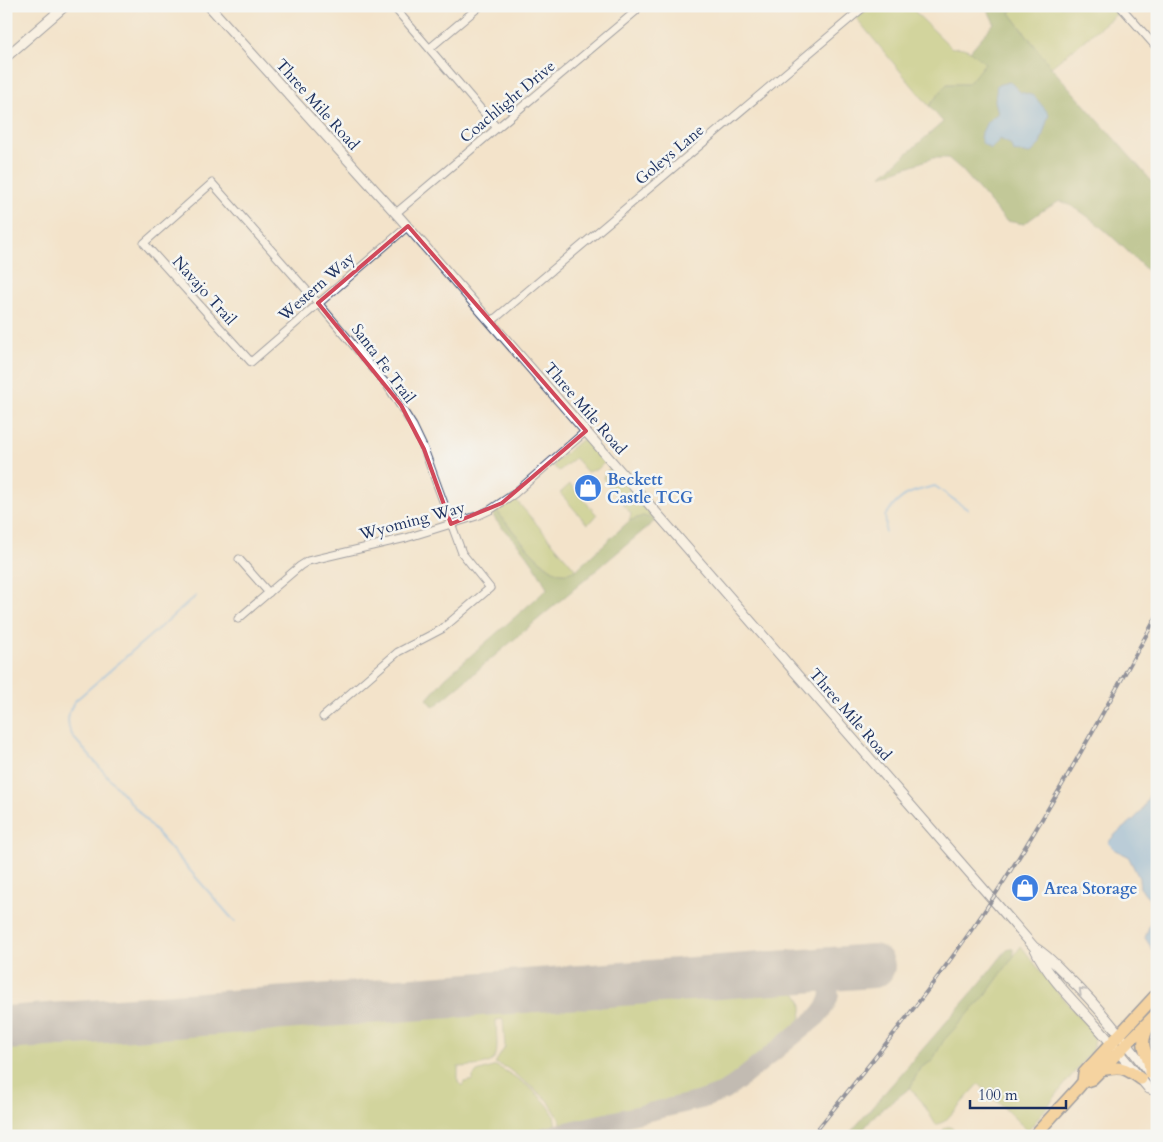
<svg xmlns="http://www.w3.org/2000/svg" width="1163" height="1142" font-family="Cardo,serif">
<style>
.green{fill:#abc166;stroke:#637862}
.forest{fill:#88a75b;stroke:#526b5c}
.water{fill:#74b0e6;stroke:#4870a2}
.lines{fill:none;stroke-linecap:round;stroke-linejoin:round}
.stream{stroke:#74b0e6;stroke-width:2}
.taxiway{stroke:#878994;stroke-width:18}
.runway{stroke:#878994;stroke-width:44}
.minor-casing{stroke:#3b4a6e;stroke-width:9}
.tertiary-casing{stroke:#3b4a6e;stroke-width:11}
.primary-casing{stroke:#3b4a6e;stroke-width:14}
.minor{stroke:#fff;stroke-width:7}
.tertiary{stroke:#fff;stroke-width:9}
.primary{stroke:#f9bf6d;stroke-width:11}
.rail-casing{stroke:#1b2f5e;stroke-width:4}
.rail{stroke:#f6f6f2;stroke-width:2;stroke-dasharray:5.5;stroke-linecap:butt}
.oneway{stroke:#8d97ae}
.marked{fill:none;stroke:#d1495b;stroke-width:4;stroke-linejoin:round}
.labels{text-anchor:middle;stroke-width:5;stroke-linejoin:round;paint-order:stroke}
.street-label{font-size:16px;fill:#1b2f5e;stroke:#f6f6f2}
.shop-label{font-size:16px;font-weight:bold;fill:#366cbe;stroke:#f6f6f2;text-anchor:start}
</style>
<rect width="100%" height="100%" fill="#f6f6f2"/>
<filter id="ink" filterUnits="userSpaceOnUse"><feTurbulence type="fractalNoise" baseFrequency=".02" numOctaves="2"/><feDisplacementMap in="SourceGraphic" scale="10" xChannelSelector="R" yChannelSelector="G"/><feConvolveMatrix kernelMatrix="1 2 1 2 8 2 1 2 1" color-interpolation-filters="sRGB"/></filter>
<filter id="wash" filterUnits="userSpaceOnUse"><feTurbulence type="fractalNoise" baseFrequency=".0096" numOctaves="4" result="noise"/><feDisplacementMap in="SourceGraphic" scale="20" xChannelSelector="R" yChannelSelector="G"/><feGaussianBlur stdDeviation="1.12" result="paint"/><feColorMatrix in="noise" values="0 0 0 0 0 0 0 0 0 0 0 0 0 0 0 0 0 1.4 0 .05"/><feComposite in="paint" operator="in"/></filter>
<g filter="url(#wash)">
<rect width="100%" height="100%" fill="#f3e3cb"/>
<path class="green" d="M870,6H911L918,15L952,48C967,45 974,54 986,63L968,84H947L929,106L856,18Z
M1015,6H1113L1118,13L1051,67L1010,13Z
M581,440L587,441L605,462L598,469L587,472L575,458L559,471L554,467L555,462Z
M610,468L656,520L643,516L629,521L631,514L603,478L605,473Z
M570,484L597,515L592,521L587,524L560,493Z
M516,500L576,570C571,572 567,574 561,573C544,571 508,525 497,511Z
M1021,946L1053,987L1090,1029L1094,1039L1092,1050L1028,1131L979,1084L945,1121L936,1125L922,1102L910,1088L920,1068L932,1061L943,1040L985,996Z
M783,986C801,991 807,1007 798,1023L731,1078L717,1087L695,1094L562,1124L548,1100L507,1068L495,1063L505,1047L503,1019L496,1020C497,1060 504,1065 458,1067V1082L462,1086L464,1082L473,1080V1077L477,1072L496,1066C514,1075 558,1103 555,1125L510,1136H6V1042Z
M946,1127H951L960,1136H942V1131Z"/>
<path class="forest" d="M986,6H1015L1010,13L1051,67L1157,187V280C1131,256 1092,212 1060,201L1042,211L1024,224L1006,221L962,170L948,158H933L881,176L943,122L929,106L947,84H968L985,63L970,51L994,23Z
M497,511C508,525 543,571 561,573C567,574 571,572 576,570L629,521L643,516L656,520L434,707L427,699L445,678L547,589C539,571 528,555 515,541C505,531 499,526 492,514Z
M1008,948L1013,949L1014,956L985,996L944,1040L932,1061L920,1068L910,1088L876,1114L858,1136H847L981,982Z"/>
<path class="water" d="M1010,82L1020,92L1034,96L1049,114L1040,144L1030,154L1013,151L1010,144L1000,139L991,149L983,144L980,137L987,122L998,113L995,100L997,85Z
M1157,784V953L1153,950L1145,938L1152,918L1149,898L1140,888L1139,878L1128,856L1115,850L1108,843C1118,829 1124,829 1135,818C1145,809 1148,794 1157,784Z"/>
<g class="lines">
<path class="stream" d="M885,532L886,524L885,516C901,494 909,492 935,486L967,509
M196,596L76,700C67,711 65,725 74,738L235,922"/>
<path class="taxiway" d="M545,1136L701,1100L723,1092L736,1083L817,1017C834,998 833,991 820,970"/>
<path class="runway" d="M6,1028L873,966"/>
</g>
</g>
<g filter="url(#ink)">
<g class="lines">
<g class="minor-casing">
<path id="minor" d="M393,6L497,128
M1120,6L1157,48
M430,48L480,6
M396,213L636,11L632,6
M491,322L865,6
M239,559L269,593
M238,619L300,566L308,561L406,538L477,516L490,510L514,494L586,431
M323,717L398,652L442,629L490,588L462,553L424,449L413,426L387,385L318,303L212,183L144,243L251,362L408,226"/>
</g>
<g class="tertiary-casing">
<path id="tertiary" d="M209,6L401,219L1034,947C1049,979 1076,1003 1099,1029C1116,1048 1132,1069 1149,1089L1157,1091
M6,57L65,6
M1034,947C1048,955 1058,967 1069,978C1102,1010 1129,1046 1157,1083"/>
</g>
<g class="primary-casing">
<path id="primary" d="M1149,1026C1136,1049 1151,1052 1150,1073
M1101,1070C1121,1066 1124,1067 1141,1079
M1083,1082L1092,1079L1157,1013
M1034,1136L1078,1088L1083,1082L1084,1073L1157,994"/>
</g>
<use href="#minor" class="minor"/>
<use href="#tertiary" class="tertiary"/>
<use href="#primary" class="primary"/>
<g class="rail-casing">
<path id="rail" d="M812,1136C874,1058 939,981 993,898C1053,806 1104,710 1157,616"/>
</g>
<use href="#rail" class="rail"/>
</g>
<defs><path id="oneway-chevron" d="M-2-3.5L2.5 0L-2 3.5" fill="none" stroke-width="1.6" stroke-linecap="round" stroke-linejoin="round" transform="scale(1.25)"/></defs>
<use class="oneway" href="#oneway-chevron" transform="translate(1082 991) rotate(-135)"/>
</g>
<path d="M0 0H1163V1142H0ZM408,226L586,431L502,503L451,524L424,449L401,405L318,303Z" fill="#f3e3cb" fill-opacity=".55" fill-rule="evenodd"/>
<path class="marked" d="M408,226L586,431L502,503L451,524L424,449L401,405L318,303Z"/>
<defs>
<g id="shop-disc" transform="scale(1.4375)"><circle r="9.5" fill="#3f7fe0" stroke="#f6f6f2"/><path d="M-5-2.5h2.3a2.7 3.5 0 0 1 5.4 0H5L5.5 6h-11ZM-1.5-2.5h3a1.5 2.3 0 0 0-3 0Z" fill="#fff"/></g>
</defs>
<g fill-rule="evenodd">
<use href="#shop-disc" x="588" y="488"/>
<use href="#shop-disc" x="1025" y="888"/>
</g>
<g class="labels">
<g class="street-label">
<text transform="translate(507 101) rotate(-40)" y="6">Coachlight Drive</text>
<text transform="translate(318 104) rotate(48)" y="6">Three Mile Road</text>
<text transform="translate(669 154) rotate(-40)" y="6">Goleys Lane</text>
<text transform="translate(316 286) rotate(-41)" y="6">Western Way</text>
<text transform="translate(205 290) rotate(48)" y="6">Navajo Trail</text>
<text transform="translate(384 363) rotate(53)" y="6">Santa Fe Trail</text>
<text transform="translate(586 408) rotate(49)" y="6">Three Mile Road</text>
<text transform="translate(412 520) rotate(-15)" y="6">Wyoming Way</text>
<text transform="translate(851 714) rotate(49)" y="6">Three Mile Road</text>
</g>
<g class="shop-label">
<text x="607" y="485">Beckett<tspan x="607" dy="18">Castle TCG</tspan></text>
<text x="1044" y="894">Area Storage</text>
</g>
</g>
<rect width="1163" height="1142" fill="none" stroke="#f6f6f2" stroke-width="25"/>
<path d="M970 1100v8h96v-8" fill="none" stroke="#1b2f5e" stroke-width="2.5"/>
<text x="978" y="1100" font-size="15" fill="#1b2f5e" stroke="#f6f6f2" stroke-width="4" paint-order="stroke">100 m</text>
</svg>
